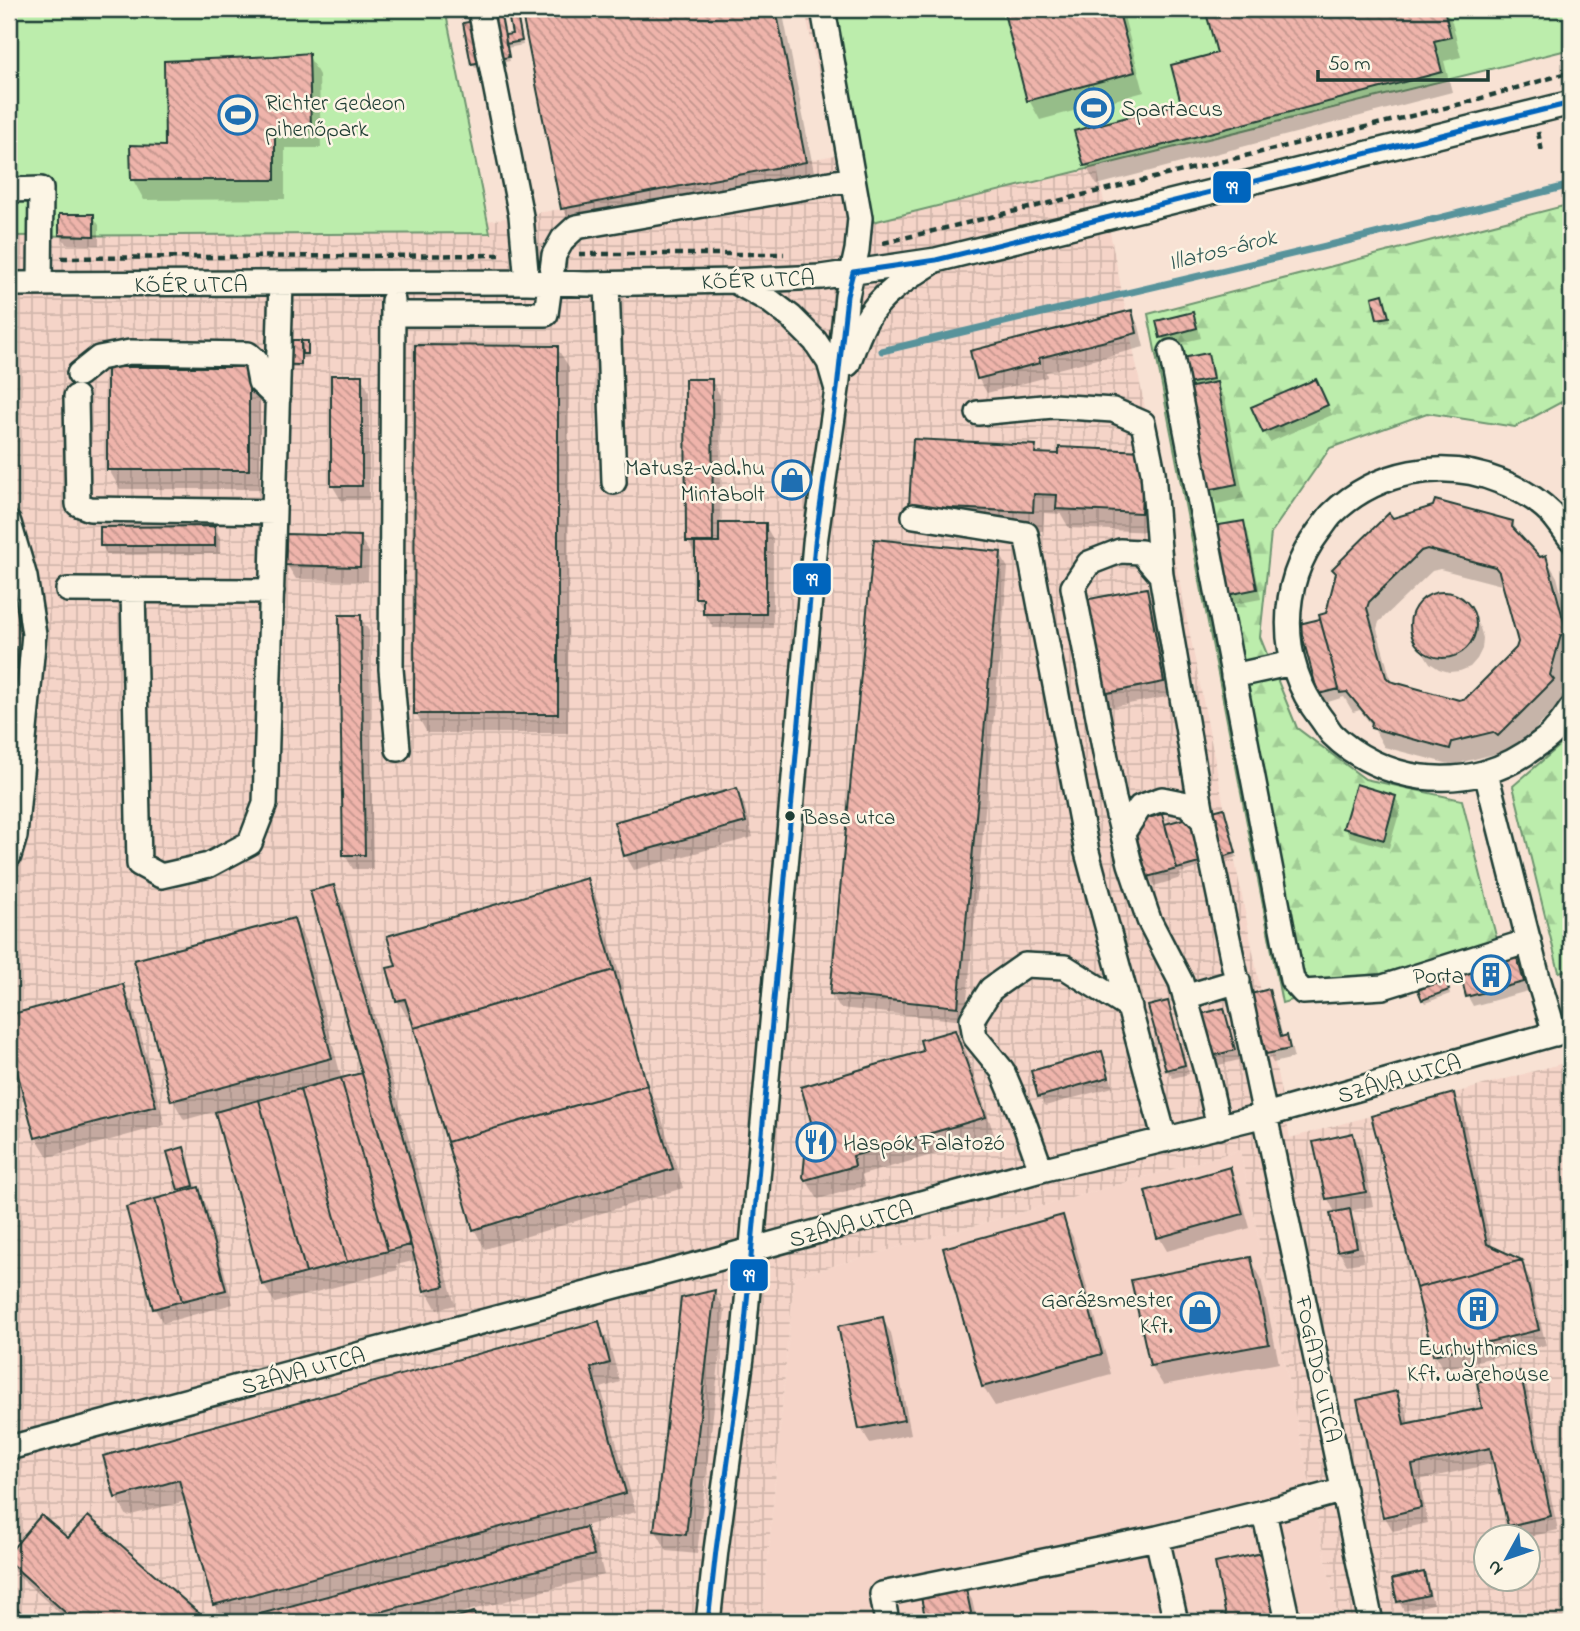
<svg xmlns="http://www.w3.org/2000/svg" width="1580" height="1631" font-family="'Indie Flower',sans-serif">
<style>
.built{fill:#f5d4c8}
.industrial{fill:url(#industrial-grid);fill-rule:evenodd}
.forest{fill:url(#forest-firs);stroke:#6e9570;stroke-width:2}
.park{fill:#bcedac;stroke:#6e9570;stroke-width:2}
.shadow{fill:#0003;fill-rule:evenodd}
.lines{fill:none;stroke-linecap:round;stroke-linejoin:round}
.stream{stroke:#59939b;stroke-width:7}
.building{fill:url(#building-back-hatch);stroke:#1f3d34;stroke-width:2;fill-rule:evenodd}
.minor-casing{stroke:#1f3d34;stroke-width:28}
.path{stroke:#1f3d34;stroke-width:4.5;stroke-dasharray:7 5;stroke-linecap:butt}
.minor{stroke:#fcf5e5;stroke-width:23}
.bus-1-casing{stroke:#fcf5e5;stroke-width:10}
.bus-1{stroke:#0065bd;stroke-width:5}
.bus-dot{fill:#1f3d34;stroke:#fcf5e5;stroke-width:2.5}
.labels{text-anchor:middle;stroke-width:5;stroke-linejoin:round;paint-order:stroke}
.bus-label{font-size:21px;fill:#1f3d34;stroke:#fcf5e5;text-anchor:start}
.poi-label{font-size:23px;fill:#1f3d34;stroke:#fcf5e5;text-anchor:start}
.street-label{font-size:23px;fill:#1f3d34;stroke:#fcf5e5}
.water-label{font-size:24px;font-style:italic;fill:#325a56;stroke:#fcf5e5}
.line-badge{stroke:#fcf5e5;stroke-width:2.5}
.badge-label{font-size:19px;text-anchor:middle;font-weight:bold;fill:#fff}
</style>
<defs>
<pattern id="industrial-grid" width="8" height="8" patternUnits="userSpaceOnUse" patternTransform="scale(1.75)"><rect width="8" height="8" fill="#f5d4c8"/><path d="M0 4h8M4 0v8" fill="none" stroke="#d2b7ac"/></pattern>
<pattern id="forest-firs" width="22" height="20" patternUnits="userSpaceOnUse" patternTransform="scale(1.75)"><rect width="22" height="20" fill="#bcedac"/><path d="M5 1l3.5 6h-7zM16 11l3.5 6h-7z" fill="#a1cc95"/></pattern>
<pattern id="building-back-hatch" width="6" height="6" patternUnits="userSpaceOnUse" patternTransform="scale(1.75)"><rect width="6" height="6" fill="#efb4ab"/><path d="M-1 5l2 2M0 0l6 6M5-1l2 2" fill="none" stroke="#c1948c"/></pattern>
</defs>
<rect width="100%" height="100%" fill="#f8e2d4"/>
<filter id="ink" filterUnits="userSpaceOnUse"><feTurbulence type="fractalNoise" baseFrequency=".0143" numOctaves="2"/><feDisplacementMap in="SourceGraphic" scale="14" xChannelSelector="R" yChannelSelector="G"/><feConvolveMatrix kernelMatrix="1 2 1 2 8 2 1 2 1" color-interpolation-filters="sRGB"/></filter>
<g filter="url(#ink)">
<path class="built" d="M1240,1150L1339,1622H762L794,1277Z"/>
<path class="industrial" d="M805,9H835L873,221L1097,167L1290,1138L1571,1061V1622H1339L1240,1150L794,1277L762,1622H9V236L490,233L488,221L561,209L840,154L815,60ZM1486,1536H1528V1578H1486Z"/>
<path class="forest" d="M1571,204V404L1567,399L1515,427L1427,413L1330,448L1271,533L1260,637L1297,728L1365,779L1462,800L1497,940L1282,1003L1148,314Z
M1571,736V969L1559,972L1513,786Z"/>
<path class="park" d="M9,9H445L490,233L9,236Z
M835,9H1571V49L873,222Z"/>
<path class="shadow" d="M509,9H517L523,45L507,48L510,61L475,68L473,64L465,25L500,18L505,37L514,36Z
M523,9H782L816,182L574,228L563,209Z
M1005,9H1122L1144,92L1040,120L1029,100Z
M1207,9H1444L1452,22L1461,57L1444,61L1452,92L1097,185L1085,165L1183,104L1219,54Z
M308,55L319,75L321,148H285V199L144,200L133,180L167,148Z
M93,216L99,225V245L66,244L61,235Z
M1383,296L1390,321L1381,323L1379,319Z
M1131,312L1139,326L1144,347L1046,372L1047,377L987,393L978,378Z
M1192,314L1197,323L1201,338L1167,346L1162,337Z
M268,341L307,343L309,347V357L302,358V368H270Z
M557,348L569,367L568,733H427L416,713Z
M1207,355L1212,365L1216,384L1225,398L1244,498L1217,504L1208,489L1191,389L1188,384Z
M248,369L260,389V489H120L109,470Z
M361,377L369,391V500H341L332,485Z
M711,380L720,395V525H765L773,539V628H713L697,598V557L688,542Z
M1321,390L1332,415L1270,442L1264,432Z
M914,441L1035,447L1039,455L1143,453L1152,532L1069,528L1061,514L1044,513L1043,531L923,525Z
M1393,520L1512,522L1524,542L1540,559L1545,557L1557,577L1571,631V657L1561,694L1564,700L1510,755L1506,751L1463,762L1461,767L1384,747L1373,727L1360,710L1353,712L1344,697L1325,703L1319,694L1301,625L1322,620L1327,615ZM1440,569L1505,586L1519,642L1518,648L1467,700L1459,702L1392,684L1377,629L1379,622L1432,571Z
M1243,523L1248,532L1261,599L1234,604L1228,595Z
M214,528L220,537V554L107,555L102,546Z
M360,538L369,552L368,581L296,579L287,565Z
M1000,554L1008,568L965,1021L840,1008L832,994Z
M1146,590L1154,605L1172,696L1112,707L1103,693Z
M1445,594L1455,597L1464,603L1480,628L1483,638L1482,649L1477,659L1470,667L1460,671L1449,672L1439,669L1430,663L1415,639L1412,628V618L1417,608L1424,600L1434,595Z
M360,617L369,631L373,869H353L345,855Z
M9,633L13,641L14,649L24,663V683L9,684Z
M736,790L744,804L753,837L634,870L626,856Z
M1395,797L1401,807L1389,848L1350,837L1345,828Z
M1225,814L1237,857L1180,873L1181,878L1154,886L1149,876L1161,816L1166,825Z
M586,880L597,900L624,989L620,991L649,1091L658,1106L683,1188L485,1249L474,1229L413,1019L409,1020L398,1001L389,969Z
M333,887L344,907L455,1305L437,1310L426,1290L417,1260L396,1265L398,1270L275,1303L263,1284L217,1111L184,1120L173,1100L294,920L305,940L342,1080L364,1074Z
M1515,955L1521,964L1528,991L1473,1006L1468,997L1461,970Z
M1445,980L1450,994L1425,1003L1423,1000Z
M122,986L133,1006L165,1125L48,1157L36,1137L9,1035V1017Z
M1269,991L1274,1001L1283,1038L1286,1037L1291,1047L1294,1058L1273,1063L1268,1054Z
M1167,1003L1172,1013L1189,1074L1173,1078L1167,1069Z
M1223,1010L1228,1019L1239,1060L1219,1065L1213,1056Z
M954,1032L966,1051L995,1137L862,1175L865,1186L818,1199L804,1177L816,1134Z
M1101,1053L1106,1063L1113,1087L1045,1106L1040,1096Z
M1453,1095L1462,1109L1492,1248L1521,1262L1529,1277L1546,1345L1443,1369L1435,1355L1373,1117Z
M1352,1135L1361,1149L1373,1206L1349,1211L1357,1226L1364,1262L1347,1265L1338,1250L1336,1214L1328,1199Z
M183,1149L188,1158L197,1190L206,1204L233,1304L163,1323L155,1309L128,1208L182,1194L170,1153Z
M1229,1169L1238,1184L1250,1228L1167,1251L1159,1237Z
M1062,1218L1073,1237L1111,1374L995,1406L983,1387L945,1249Z
M1250,1258L1261,1278L1279,1363L1163,1385L1151,1366L1133,1281Z
M714,1292L725,1311L697,1554L667,1551L656,1531Z
M882,1319L891,1333L911,1434L870,1443L861,1428Z
M598,1323L609,1343L620,1382L601,1388L636,1512L584,1526L597,1548L604,1575L426,1622H248L247,1618L225,1622L215,1604L186,1501L127,1516L116,1497Z
M1519,1373L1527,1387L1558,1530L1528,1537L1516,1536L1510,1525L1496,1463L1419,1480L1428,1523L1393,1531L1385,1517L1359,1401L1396,1393L1405,1407L1409,1425L1484,1409Z
M41,1518L68,1540L88,1518L206,1622H70L15,1573L9,1563V1556Z
M1423,1574L1428,1583L1433,1604L1404,1611L1399,1601Z
M964,1586L972,1600L977,1622H928L922,1594Z"/>
<g class="lines">
<path class="stream" d="M882,351L1347,241L1571,185"/>
</g>
<path class="building" d="M507,9H516L522,41L506,44L505,35L512,34Z
M521,9H776L806,162L561,209Z
M1003,9H1118L1135,72L1027,101Z
M1205,9H1444L1451,37L1434,41L1442,72L1084,166L1074,131L1181,103L1171,65L1217,53Z
M501,16L509,57L471,64L463,23Z
M309,53L311,128L275,129V180H131L130,145L165,146L164,61L274,56Z
M59,214H94V236L59,235Z
M1383,294L1389,317L1377,319L1372,297Z
M1132,310L1137,333L1039,358L1040,363L977,379L970,351Z
M1193,312L1197,328L1160,338L1156,321Z
M266,340H301V365L266,364Z
M301,341H308V354H302Z
M415,345L558,346V714H414Z
M1208,353L1213,379L1187,384L1182,358Z
M107,367H249V470H107Z
M331,375H362V486H331Z
M685,379H712L713,542H686Z
M1316,379L1328,405L1263,433L1251,407Z
M1217,382L1237,484L1207,490L1187,388Z
M913,439L1036,445L1035,453L1059,454V447L1144,451L1141,513L1056,509L1057,495L1034,494L1033,512L909,506Z
M1435,500L1513,521L1512,527L1540,557L1546,555L1567,633L1561,635L1550,675L1554,680L1498,736L1493,732L1452,742L1450,749L1371,728L1372,722L1347,692L1340,693L1319,615L1326,613L1336,573L1332,569L1389,513L1393,518L1433,506ZM1427,549L1495,567L1499,572L1518,642L1516,648L1466,698L1459,700L1390,681L1386,677L1367,608L1369,602L1421,551Z
M1244,521L1257,589L1227,595L1213,526Z
M719,523H766V614H703V598H695V543H719Z
M215,526V546H100V527Z
M286,534L361,536L360,567L285,565Z
M874,539L1001,552L958,1007L830,994Z
M1147,588L1164,682L1102,694L1084,600Z
M1410 625a33 33 0 1 1 66 0a33 33 0 1 1-66 0Z
M339,615H361L365,855H343Z
M1320,619L1339,689L1318,694L1299,624Z
M9,647H16L17,669H9Z
M1356,784L1396,796L1384,840L1343,828Z
M737,788L746,822L624,856L614,822Z
M1224,808L1236,853L1177,869L1165,824Z
M1162,814L1177,869L1147,877L1136,834L1137,821Z
M587,878L614,970L414,1028L405,999L396,1001L387,968L396,966L387,936Z
M334,885L445,1286L424,1291L310,891Z
M294,918L332,1058L171,1101L134,960Z
M1516,953L1524,982L1466,997L1459,968Z
M614,970L647,1085L447,1142L414,1028Z
M1443,974L1449,990L1422,1000L1418,990L1426,987L1423,981Z
M123,984L156,1106L35,1138L9,1042V1015Z
M1269,989L1281,1037L1287,1035L1290,1049L1266,1054L1251,994Z
M1168,1001L1185,1065L1166,1070L1148,1006Z
M1224,1008L1235,1050L1212,1056L1201,1014Z
M955,1030L986,1117L853,1156L855,1166L805,1180L803,1177L807,1134L814,1132L801,1087L923,1051L920,1040Z
M1102,1051L1109,1077L1038,1097L1031,1071Z
M362,1073L410,1245L388,1251L341,1078Z
M341,1078L388,1251L347,1262L300,1089Z
M647,1085L673,1169L473,1230L447,1142Z
M300,1089L347,1262L306,1273L259,1100Z
M1454,1093L1487,1244L1522,1260L1416,1288L1371,1116Z
M259,1100L306,1273L262,1285L215,1112Z
M1353,1133L1366,1192L1326,1199L1313,1142Z
M184,1147L194,1186L178,1190L167,1152Z
M1230,1167L1243,1214L1157,1238L1145,1191Z
M199,1187L226,1290L182,1301L155,1199Z
M155,1199L182,1301L153,1309L126,1207Z
M1350,1209L1357,1247L1337,1251L1330,1213Z
M1063,1215L1102,1354L982,1387L943,1248Z
M1251,1257L1269,1344L1150,1366L1131,1280Z
M1522,1260L1539,1330L1433,1355L1416,1288Z
M715,1290L686,1535L654,1531L681,1298Z
M883,1317L904,1420L859,1429L838,1326Z
M599,1321L610,1363L591,1368L626,1493L213,1605L179,1480L115,1498L103,1456Z
M1520,1371L1551,1516L1508,1526L1490,1448L1412,1465L1421,1508L1383,1517L1357,1400L1397,1391L1404,1424L1482,1408L1477,1382Z
M41,1515L68,1538L88,1516L209,1622H76L9,1562V1553Z
M586,1527L594,1555L343,1622H246L245,1618Z
M1262,1553L1276,1622H1227L1215,1563Z
M1424,1572L1429,1595L1397,1602L1392,1579Z
M965,1584L973,1622H926L920,1592Z
M474,1612L477,1622H440Z"/>
<g class="lines">
<g class="minor-casing">
<path id="minor" d="M480,9L521,216L527,282
M9,190L41,189L40,284
M734,281L770,301L791,317L815,341L829,362L836,386
M9,284L527,282L588,284L734,281L821,277L936,260L1571,103
M607,284L614,482
M393,301L391,669L398,749
M393,314H546L554,255L563,239L576,227L853,179
M1171,352L1292,980L1303,992L1383,987L1529,941
M848,364C853,350 858,335 865,322C879,296 906,279 930,264
M79,374L99,358L130,352L248,354L256,361L260,382L278,399
M76,397L78,504L90,509L274,512
M978,413L1053,406L1113,410L1143,423L1153,472L1161,575
M914,516L1026,534L1087,852L1165,1140
M9,523L25,577L34,634L15,836L9,856
M1571,539C1565,531 1559,522 1552,514C1537,499 1518,488 1499,481C1443,458 1376,471 1332,514C1327,519 1324,525 1319,531C1278,585 1278,662 1320,717C1324,722 1328,729 1332,734C1355,757 1390,773 1421,777C1466,782 1503,772 1539,744C1545,740 1551,736 1555,730C1561,724 1566,716 1571,709
M68,590L272,591
M133,590L139,864L161,876L209,865L250,843L265,804L281,283
M1233,676L1292,663
M1486,773L1538,978L1555,1034
M1123,833L1140,807L1162,799L1187,804L1204,821
M1185,997L1238,981
M1219,1127L1206,1071L1181,982L1149,920L1130,864L1114,799L1073,587L1089,563L1120,551L1141,552L1161,575L1202,814L1371,1622
M1041,1170L1024,1122L1002,1070L975,1037L972,1019L991,989L1025,965L1065,967L1130,1008
M9,1448L721,1258L1041,1170L1265,1115L1571,1029
M1157,1538L1176,1622
M9,1619L12,1622
M708,1622L716,1550L742,1357L815,543L837,389L847,296L857,250L860,218L823,9
M887,1622L882,1594L1157,1538L1264,1512
M1288,1622L1264,1512L1344,1490"/>
</g>
<path class="path" d="M1538,132L1542,152
M883,243L1461,104L1571,72
M579,254H784
M9,258H21
M61,258L504,255"/>
<use href="#minor" class="minor"/>
<g class="bus-1-casing">
<path id="bus-1" d="M708,1622L716,1550L742,1357L815,543L837,389L847,296L853,272L936,260L1571,103"/>
</g>
<use href="#bus-1" class="bus-1"/>
</g>
</g>
<defs>
<g id="stadium-ring" transform="scale(2.0125)"><circle r="9.5" fill="#fcf5e5" stroke="#1f6fb2" stroke-width="1.5"/><path d="M0-5a6.5 5 0 1 0 0 10a6.5 5 0 1 0 0-10ZM-3.5-1.8h7v3.6h-7Z" fill="#1f6fb2"/></g>
<g id="shop-ring" transform="scale(2.0125)"><circle r="9.5" fill="#fcf5e5" stroke="#1f6fb2" stroke-width="1.5"/><path d="M-5-2.5h2.3a2.7 3.5 0 0 1 5.4 0H5L5.5 6h-11ZM-1.5-2.5h3a1.5 2.3 0 0 0-3 0Z" fill="#1f6fb2"/></g>
<g id="building-ring" transform="scale(2.0125)"><circle r="9.5" fill="#fcf5e5" stroke="#1f6fb2" stroke-width="1.5"/><path d="M-4-6H4V6H1V3H-1V6H-4ZM-2.5-4.3h1.7v1.8h-1.7ZM.8-4.3h1.7v1.8H.8ZM-2.5-1h1.7V.8h-1.7ZM.8-1h1.7V.8H.8Z" fill="#1f6fb2"/></g>
<g id="restaurant-ring" transform="scale(2.0125)"><circle r="9.5" fill="#fcf5e5" stroke="#1f6fb2" stroke-width="1.5"/><path d="M-5-6h1v4h1v-4h1v4h1v-4h1v5L-1.5 .5V6h-2V.5L-5-1ZM5-6V6H3V1.5H1.5Q1.5-4 5-6Z" fill="#1f6fb2"/></g>
</defs>
<g fill-rule="evenodd">
<use href="#stadium-ring" x="1094" y="108"/>
<use href="#stadium-ring" x="238" y="115"/>
<use href="#shop-ring" x="792" y="480"/>
<use href="#building-ring" x="1491" y="975"/>
<use href="#restaurant-ring" x="816" y="1142"/>
<use href="#building-ring" x="1478" y="1309"/>
<use href="#shop-ring" x="1200" y="1312"/>
</g>
<circle class="bus-dot" cx="790" cy="816" r="6"/>
<g class="labels">
<g class="bus-label">
<text x="803" y="824">Basa utca</text>
</g>
<g class="poi-label">
<text x="265" y="110">Richter Gedeon<tspan x="265" dy="26">pihenőpark</tspan></text>
<text x="1121" y="116">Spartacus</text>
<text x="765" y="475" text-anchor="end">Matusz-vad.hu<tspan x="765" dy="26">Mintabolt</tspan></text>
<text x="1464" y="983" text-anchor="end">Porta</text>
<text x="843" y="1150">Haspók Falatozó</text>
<text x="1173" y="1307" text-anchor="end">Garázsmester<tspan x="1173" dy="26">Kft.</tspan></text>
<text x="1478" y="1355" text-anchor="middle">Eurhythmics<tspan x="1478" dy="26">Kft. warehouse</tspan></text>
</g>
<g class="street-label">
<text transform="translate(758 279) rotate(-2)" y="8">KŐÉR UTCA</text>
<text x="191" y="292">KŐÉR UTCA</text>
<text transform="translate(1399 1078) rotate(-16)" y="8">SZÁVA UTCA</text>
<text transform="translate(851 1223) rotate(-15)" y="8">SZÁVA UTCA</text>
<text transform="translate(1319 1369) rotate(78)" y="8">FOGADÓ UTCA</text>
<text transform="translate(303 1370) rotate(-15)" y="8">SZÁVA UTCA</text>
</g>
<g class="water-label">
<text transform="translate(1222 249) rotate(-14)" y="8">Illatos-árok</text>
</g>
</g>
<g class="line-badge">
<rect x="1212" y="170" width="40" height="34" rx="7" fill="#0065bd"/>
<rect x="792" y="562" width="40" height="34" rx="7" fill="#0065bd"/>
<rect x="729" y="1258" width="40" height="34" rx="7" fill="#0065bd"/>
</g>
<g class="badge-label">
<text x="1232" y="194">99</text>
<text x="812" y="586">99</text>
<text x="749" y="1282">99</text>
</g>
<rect width="1580" height="1631" fill="none" stroke="#fcf5e5" stroke-width="35"/>
<rect x="18" y="18" width="1545" height="1596" fill="none" stroke="#1f3d34" stroke-width="2.5" filter="url(#ink)"/>
<g transform="translate(1507 1558) rotate(230)"><circle r="33" fill="#fcf5e5" stroke="#a4ab9e" stroke-width="2"/>
<path d="M0-5L12 26L0 18L-12 26Z" fill="#1f6fb2"/>
<text y="-10" font-size="19" font-weight="bold" text-anchor="middle" fill="#1f3d34">N</text>
</g>
<path d="M1318 70v10h170v-10" fill="none" stroke="#1f3d34" stroke-width="3.5"/>
<text x="1328" y="70" font-size="21" fill="#1f3d34" stroke="#fcf5e5" stroke-width="5" paint-order="stroke">50 m</text>
</svg>
